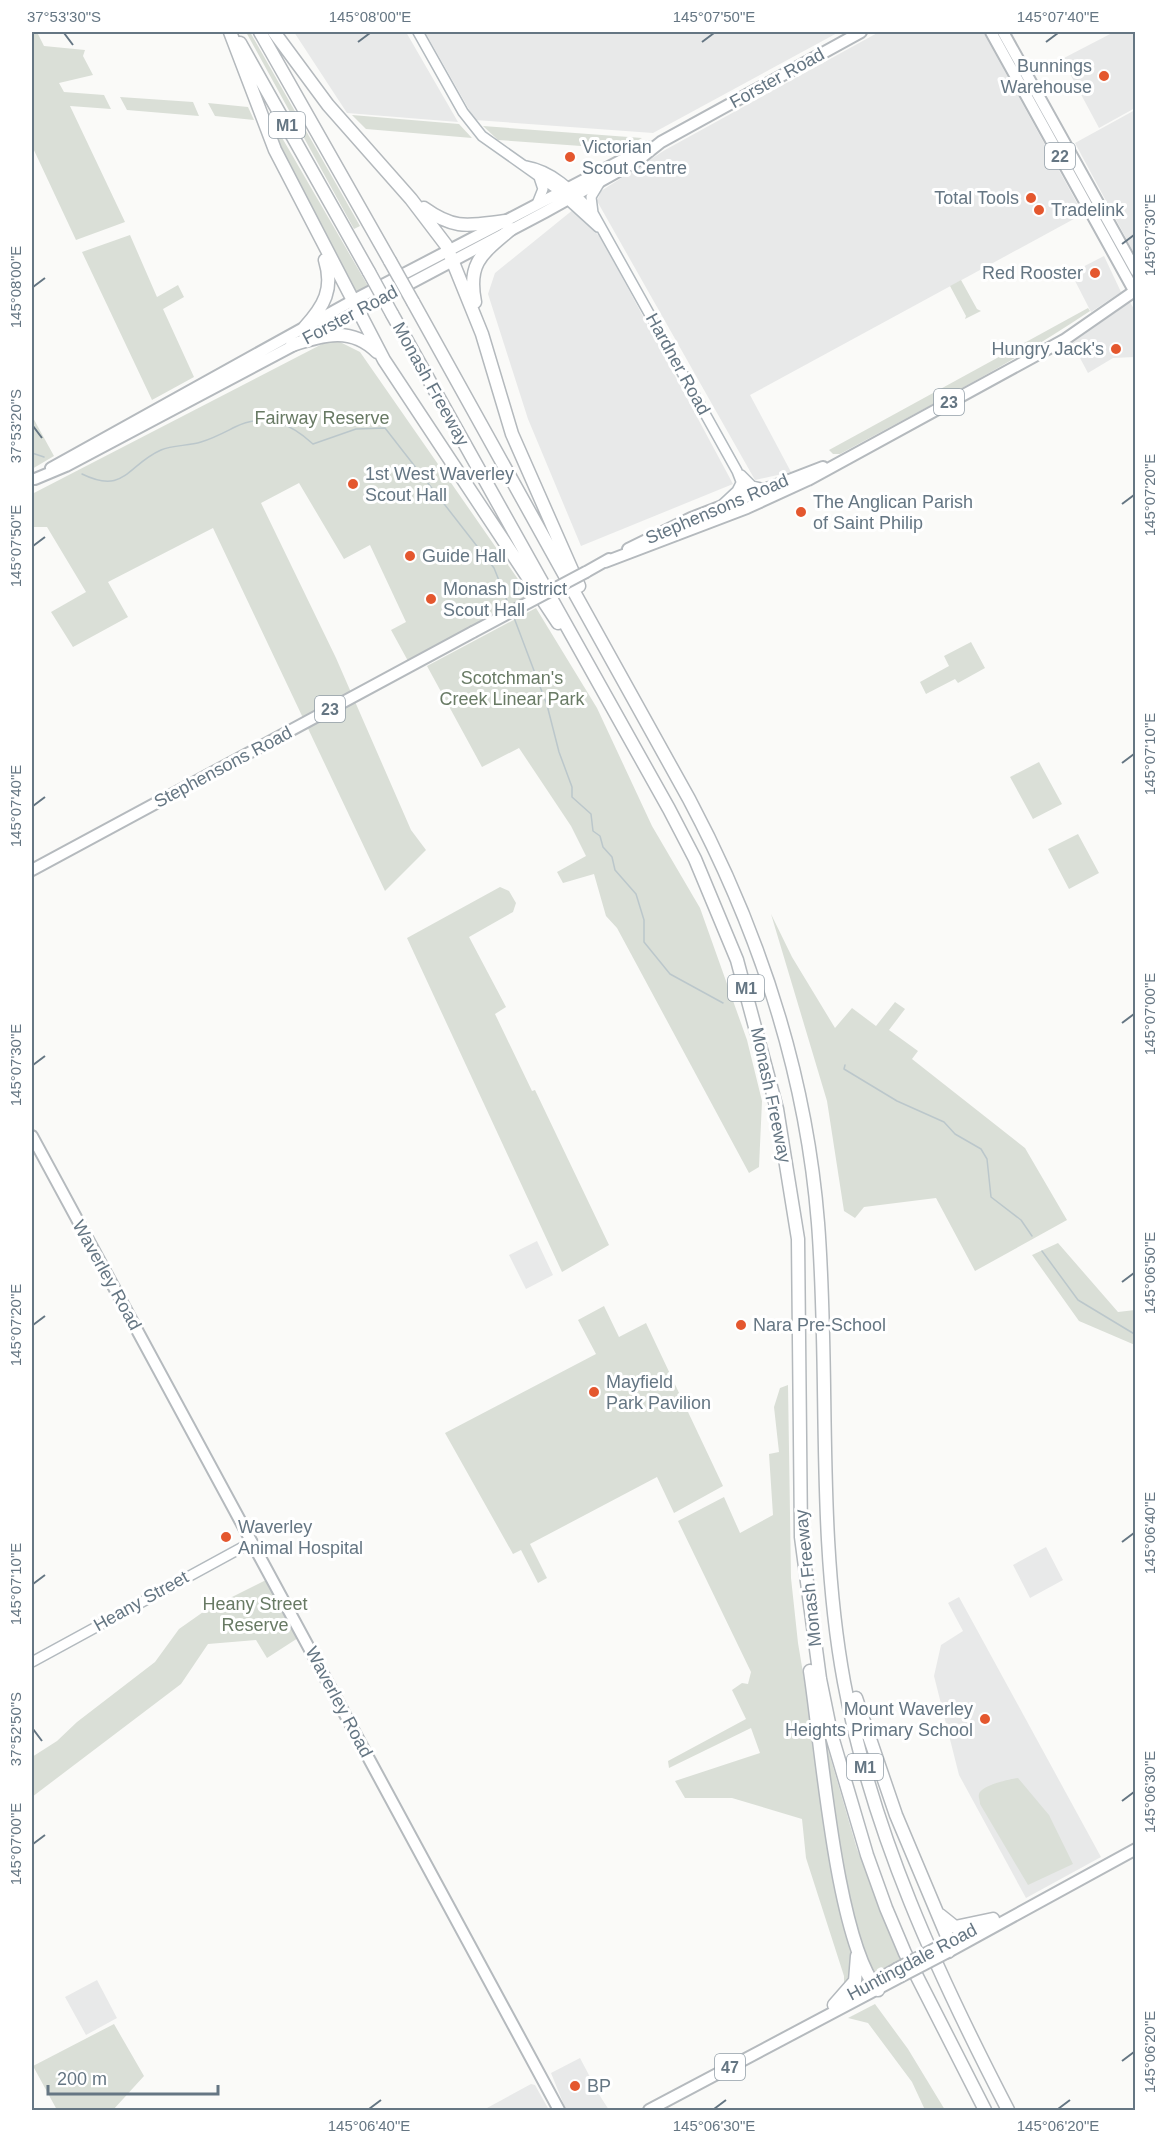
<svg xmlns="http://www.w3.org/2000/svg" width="1167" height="2142" font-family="Helvetica,sans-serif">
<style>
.built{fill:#e8e9e9}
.green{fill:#dadfd7}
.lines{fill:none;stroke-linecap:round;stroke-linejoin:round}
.stream{stroke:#bbc7cb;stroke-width:1.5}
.secondary-casing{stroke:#b3babf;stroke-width:12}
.primary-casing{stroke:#b5babe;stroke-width:14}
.highway-casing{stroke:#b4b9bd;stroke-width:15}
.secondary{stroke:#fff;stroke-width:9}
.primary{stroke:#fff;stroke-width:10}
.highway{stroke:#fff;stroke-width:12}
.primary-bridge-casing{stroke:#b5babe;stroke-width:14;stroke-linecap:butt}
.highway-bridge-casing{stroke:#b4b9bd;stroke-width:15;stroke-linecap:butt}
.primary-bridge{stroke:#fff;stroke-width:10}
.highway-bridge{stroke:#fff;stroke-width:12}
.ticks{fill:none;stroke:#657683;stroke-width:2}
.poi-dot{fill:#e4572e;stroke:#fff;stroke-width:2}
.labels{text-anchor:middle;stroke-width:6;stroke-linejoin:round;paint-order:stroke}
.shield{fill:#fff;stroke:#939fa8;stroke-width:1.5}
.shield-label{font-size:16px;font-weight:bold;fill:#657683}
.poi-label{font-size:18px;fill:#657683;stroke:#fff;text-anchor:start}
.street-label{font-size:18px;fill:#657683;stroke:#fff}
.park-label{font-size:18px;fill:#687a64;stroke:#fff}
.neatline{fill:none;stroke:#657683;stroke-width:2}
.ticks-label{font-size:15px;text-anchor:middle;fill:#657683}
</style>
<rect width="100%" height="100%" fill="#fafaf8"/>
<path class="built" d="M294,32H406L458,122L347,113Z
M425,32H839L653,133L475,120Z
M879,32H983L1083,214L750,395L791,472L755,480L597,201L601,191L665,150Z
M1114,32H1135V108L1099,128L1062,59Z
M1135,110V255L1075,143Z
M574,209L601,238L733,484L581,546L528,419L488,294L495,273Z
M1104,256L1121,292L1091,312L1071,273Z
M1130,302L1135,311V357L1113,358L1088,373L1072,343Z
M537,1241L553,1275L526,1289L509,1255Z
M1046,1547L1063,1580L1030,1598L1013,1565Z
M959,1597L1101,1857L1026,1898L959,1775L934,1676L941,1645L963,1631L948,1603Z
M97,1980L117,2018L86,2035L65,1997Z
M580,2058L600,2096L609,2110H566L551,2073Z
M531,2084L535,2085L549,2110H488L487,2108Z"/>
<path class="green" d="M32,32H37L44,46L85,50L83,56L93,75L59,83L64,92L104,95L111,109L70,106L125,222L76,240L32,146Z
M246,32H250L360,226L354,229Z
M120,97L193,102L199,116L127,110Z
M259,98L368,286L353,294L291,175Z
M208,103L248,107L254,120L215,116Z
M352,115L459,124L472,138L366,129Z
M483,126L642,138L623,149L498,140Z
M130,235L157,297L178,285L184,297L163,309L194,377L152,400L82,252Z
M961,280L977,309L981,311L965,319L966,316L950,286Z
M1088,308L1090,311C1010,365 924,408 840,454H833L829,450Z
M328,341H338L360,352L529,595L408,661L391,630L406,622L370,545L344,559L299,483L261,503L336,658L411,830L426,850L385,891L213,528L108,582L128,617L73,647L51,612L86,592L47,527H32V494Z
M32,416L54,456L32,469Z
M536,608L597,708L652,826L700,908L747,1040L762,1101L759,1167L749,1173L617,928L606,916L594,874L563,883L557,872L586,856L571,826L519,748L482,767L427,666Z
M971,642L985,668L958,683L955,679L926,694L920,682L949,666L944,656Z
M1039,762L1062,804L1033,819L1010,777Z
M1078,834L1099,873L1069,889L1048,849Z
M500,887L509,891L516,903L513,912L469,937L506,1007L495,1014L532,1091L535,1090L609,1245L562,1272L407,938Z
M771,914L792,957L835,1028L852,1008L876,1026L895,1002L905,1009L889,1030L918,1051L912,1059L1025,1148L1067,1220L975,1271L936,1198L864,1207L855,1218L844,1211L827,1101Z
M1058,1243L1118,1312L1135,1310V1345L1079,1321L1032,1255Z
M604,1306L619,1337L646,1323L723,1486L674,1513L657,1477L530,1544L547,1578L538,1583L521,1550L513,1554L445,1433L596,1354L578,1320Z
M788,1385L791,1578L798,1643L844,1918L856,1964V1970L844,1987V1976L806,1858L802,1819L732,1798H685L675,1781L760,1753L751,1728L669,1768L668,1761L746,1719L732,1690L742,1683L748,1684L751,1672L678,1521L724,1497L740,1533L773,1515L769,1454L779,1452L774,1407L780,1388Z
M266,1580L298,1638L267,1658L256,1640L208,1644L181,1684L32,1797V1757L57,1741L77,1722L155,1662L179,1629L206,1610Z
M824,1746H827L857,1849L902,1961L872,1976L866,1965L841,1860Z
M1018,1778L1049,1815L1073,1864L1028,1885L980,1804C980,1800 978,1797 979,1794C982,1785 1010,1779 1018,1778Z
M875,2004L908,2049L945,2110H925L912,2082L868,2023L848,2018Z
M114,2024L144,2076L113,2110H57L33,2066Z"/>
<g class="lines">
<path class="stream" d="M32,453L44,457
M82,474C125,495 127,465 161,450C173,445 188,446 201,442C214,438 223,433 235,427C266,412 290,423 313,444L356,429L385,428L494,568L510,608
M513,615L547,705L559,752L572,787V797L591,814L593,831L600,836L603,847L612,857L615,870L636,894L644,920V942L670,974L723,1003
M845,1065L844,1069L897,1101L944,1122L955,1134L981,1149L987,1159L991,1197L1021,1220L1032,1236
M1042,1251L1078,1300L1136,1335"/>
<g class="secondary-casing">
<path id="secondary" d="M418,32L463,112L482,136L554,187L598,227
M526,166C555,171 574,193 593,213L737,471L747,497
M537,204L543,189L539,177
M593,213L591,197L600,182
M741,475L752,486L765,489
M722,505L737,491L741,483
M32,1662L252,1542"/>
</g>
<g class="primary-casing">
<path id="primary" d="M991,32L1136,294
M1003,32L1136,271
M51,468L352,301L647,147
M35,479L66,466L545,212L637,161L661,142L861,32
M628,549L691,518L823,467
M605,562L747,508L808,480L1064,340L1136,290
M586,572L609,559
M32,870L473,632
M32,1136L559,2110
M943,1944L982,1924
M948,1952L1136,1849
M840,2001L896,1969
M649,2110L900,1977"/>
</g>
<g class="highway-casing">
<path id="highway" d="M230,32L275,150L384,360L558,623
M260,32L390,261
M274,32L328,105L411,199L446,245L482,334L512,434L579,586
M240,43L369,272
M424,208C456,231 470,225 506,221
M413,302L689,799C759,931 806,1073 818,1223C830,1376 816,1530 844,1682C872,1833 938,1975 1008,2110
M475,302C467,262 483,253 511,229
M392,314L669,809L695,859L737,960L777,1109L798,1239L801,1537L820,1679L831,1733L867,1855L886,1908L905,1953L985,2110
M305,327C324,306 334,289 325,260
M292,345C324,335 351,326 377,352
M810,1671C821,1741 836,1942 878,1990
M856,1698L896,1815L949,1941L948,1952
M940,1915L955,1927L993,1919
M834,2005L855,1981L857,1956"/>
</g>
<use href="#secondary" class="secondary"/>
<use href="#primary" class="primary"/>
<use href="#highway" class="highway"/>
<g class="primary-bridge-casing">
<path id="primary-bridge" d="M473,632L586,572
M896,1969L942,1945
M900,1977L948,1952"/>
</g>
<g class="highway-bridge-casing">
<path id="highway-bridge" d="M390,261L413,302
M369,272L392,314"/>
</g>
<use href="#primary-bridge" class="primary-bridge"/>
<use href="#highway-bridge" class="highway-bridge"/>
</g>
<path class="ticks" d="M64,33L73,45M358,42L370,33M702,42L714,33M1046,42L1058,33M1122,244L1134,235M33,287L45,278M33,426L42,438M1122,504L1134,495M33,546L45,537M1122,763L1134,754M33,806L45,797M1122,1023L1134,1014M33,1065L45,1056M1122,1282L1134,1273M33,1325L45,1316M1122,1542L1134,1533M33,1584L45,1575M33,1729L42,1741M1122,1801L1134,1792M33,1844L45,1835M1122,2061L1134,2052M369,2109L381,2100M714,2109L726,2100M1058,2109L1070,2100"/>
<g class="poi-dot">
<circle cx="1104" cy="76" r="6"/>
<circle cx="570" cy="157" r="6"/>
<circle cx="1031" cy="198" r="6"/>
<circle cx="1039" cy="210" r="6"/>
<circle cx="1095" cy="273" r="6"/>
<circle cx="1116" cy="349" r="6"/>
<circle cx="353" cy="484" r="6"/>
<circle cx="801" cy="512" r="6"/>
<circle cx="410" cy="556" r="6"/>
<circle cx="431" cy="599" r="6"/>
<circle cx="741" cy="1325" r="6"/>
<circle cx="594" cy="1392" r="6"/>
<circle cx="226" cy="1537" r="6"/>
<circle cx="985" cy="1719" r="6"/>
<circle cx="575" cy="2086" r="6"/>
</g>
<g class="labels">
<g class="shield">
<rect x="269" y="112" width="36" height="26" rx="4.5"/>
<rect x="1045" y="143" width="30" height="26" rx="4.5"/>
<rect x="934" y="389" width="30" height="26" rx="4.5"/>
<rect x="315" y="696" width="30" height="26" rx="4.5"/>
<rect x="728" y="975" width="36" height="26" rx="4.5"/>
<rect x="847" y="1754" width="36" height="26" rx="4.5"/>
<rect x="715" y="2054" width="30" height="26" rx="4.5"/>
</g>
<g class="shield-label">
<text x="287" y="131">M1</text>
<text x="1060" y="162">22</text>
<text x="949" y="408">23</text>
<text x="330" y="715">23</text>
<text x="746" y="994">M1</text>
<text x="865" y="1773">M1</text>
<text x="730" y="2073">47</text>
</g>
<g class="poi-label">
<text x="1092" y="72" text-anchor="end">Bunnings<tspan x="1092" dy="21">Warehouse</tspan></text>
<text x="582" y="153">Victorian<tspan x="582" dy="21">Scout Centre</tspan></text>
<text x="1019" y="204" text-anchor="end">Total Tools</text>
<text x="1051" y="216">Tradelink</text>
<text x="1083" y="279" text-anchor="end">Red Rooster</text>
<text x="1104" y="355" text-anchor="end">Hungry Jack's</text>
<text x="365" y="480">1st West Waverley<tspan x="365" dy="21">Scout Hall</tspan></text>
<text x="813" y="508">The Anglican Parish<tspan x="813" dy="21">of Saint Philip</tspan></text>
<text x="422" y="562">Guide Hall</text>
<text x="443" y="595">Monash District<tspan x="443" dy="21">Scout Hall</tspan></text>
<text x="753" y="1331">Nara Pre-School</text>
<text x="606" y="1388">Mayfield<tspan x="606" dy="21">Park Pavilion</tspan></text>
<text x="238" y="1533">Waverley<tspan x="238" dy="21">Animal Hospital</tspan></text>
<text x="973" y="1715" text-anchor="end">Mount Waverley<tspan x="973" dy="21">Heights Primary School</tspan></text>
<text x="587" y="2092">BP</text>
</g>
<g class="street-label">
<text transform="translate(777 78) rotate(-29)" y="6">Forster Road</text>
<text transform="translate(350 315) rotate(-28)" y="6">Forster Road</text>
<text transform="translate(678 364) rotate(61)" y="6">Hardner Road</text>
<text transform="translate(431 384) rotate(61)" y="6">Monash Freeway</text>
<text transform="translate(717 509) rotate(-23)" y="6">Stephensons Road</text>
<text transform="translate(223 767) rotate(-28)" y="6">Stephensons Road</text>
<text transform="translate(771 1095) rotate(78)" y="6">Monash Freeway</text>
<text transform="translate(107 1275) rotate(61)" y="6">Waverley Road</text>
<text transform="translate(808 1578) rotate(-96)" y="6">Monash Freeway</text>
<text transform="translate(141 1601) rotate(-29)" y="6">Heany Street</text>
<text transform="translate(339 1702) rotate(62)" y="6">Waverley Road</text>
<text transform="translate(912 1962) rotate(-28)" y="6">Huntingdale Road</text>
</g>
<g class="park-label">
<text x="322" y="424">Fairway Reserve</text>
<text x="512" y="684">Scotchman's<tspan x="512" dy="21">Creek Linear Park</tspan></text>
<text x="255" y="1610">Heany Street<tspan x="255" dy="21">Reserve</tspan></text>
</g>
</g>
<rect width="1167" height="2142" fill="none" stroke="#ffffff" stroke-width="66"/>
<path d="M48 2085v9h170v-9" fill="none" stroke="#657683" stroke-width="3"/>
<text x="57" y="2085" font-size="18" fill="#657683" stroke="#ffffff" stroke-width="4.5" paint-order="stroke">200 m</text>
<rect x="33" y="33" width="1101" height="2076" class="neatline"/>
<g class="ticks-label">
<text x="64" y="22">37°53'30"S</text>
<text x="370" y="22">145°08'00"E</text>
<text x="714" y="22">145°07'50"E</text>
<text x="1058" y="22">145°07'40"E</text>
<text transform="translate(1150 235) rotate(-90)" y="5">145°07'30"E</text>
<text transform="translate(16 287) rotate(-90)" y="5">145°08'00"E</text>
<text transform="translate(16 426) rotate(-90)" y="5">37°53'20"S</text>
<text transform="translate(1150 495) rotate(-90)" y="5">145°07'20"E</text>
<text transform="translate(16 546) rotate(-90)" y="5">145°07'50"E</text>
<text transform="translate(1150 754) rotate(-90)" y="5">145°07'10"E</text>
<text transform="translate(16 806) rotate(-90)" y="5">145°07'40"E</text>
<text transform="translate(1150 1014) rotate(-90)" y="5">145°07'00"E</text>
<text transform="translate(16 1065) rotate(-90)" y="5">145°07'30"E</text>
<text transform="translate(1150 1273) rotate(-90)" y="5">145°06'50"E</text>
<text transform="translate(16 1325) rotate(-90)" y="5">145°07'20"E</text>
<text transform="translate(1150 1533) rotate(-90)" y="5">145°06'40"E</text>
<text transform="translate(16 1584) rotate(-90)" y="5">145°07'10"E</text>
<text transform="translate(16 1729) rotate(-90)" y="5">37°52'50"S</text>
<text transform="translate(1150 1792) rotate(-90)" y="5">145°06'30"E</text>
<text transform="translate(16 1844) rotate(-90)" y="5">145°07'00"E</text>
<text transform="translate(1150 2052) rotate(-90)" y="5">145°06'20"E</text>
<text x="369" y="2131">145°06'40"E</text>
<text x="714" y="2131">145°06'30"E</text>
<text x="1058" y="2131">145°06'20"E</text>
</g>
</svg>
